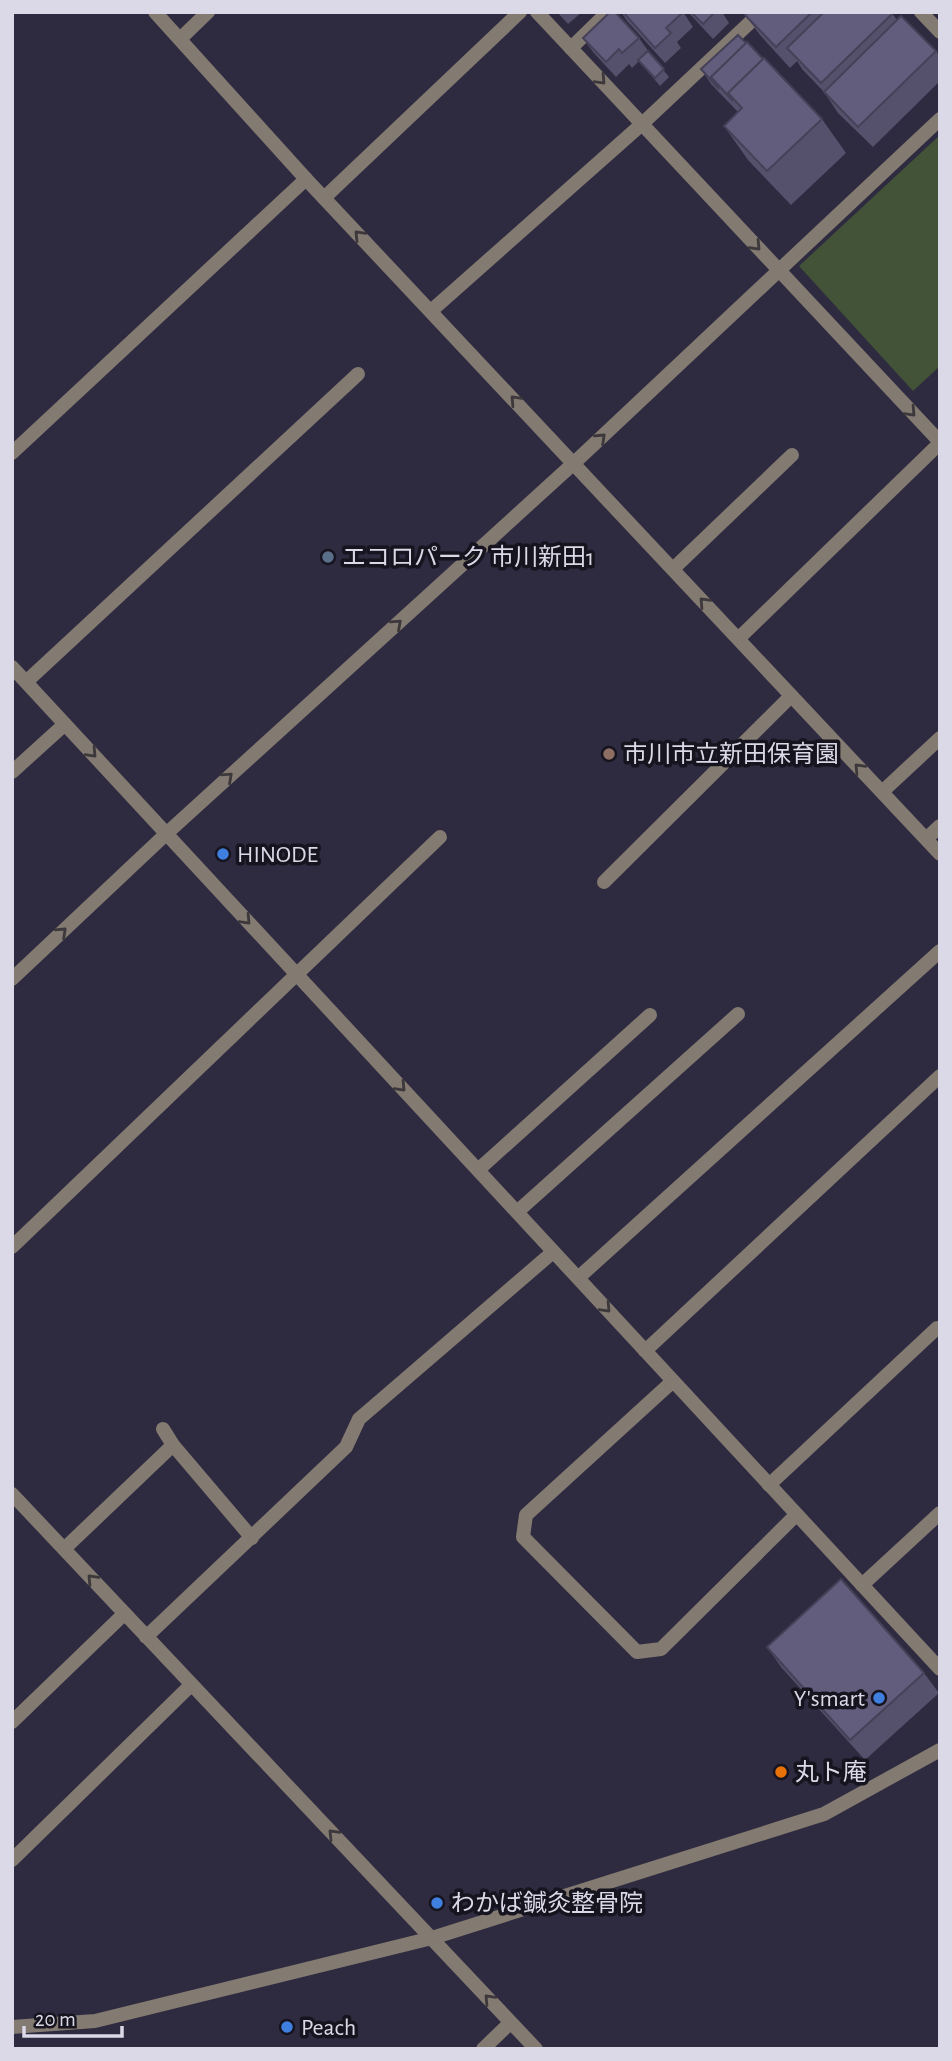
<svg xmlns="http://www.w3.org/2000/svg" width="952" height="2061" font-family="'Alegreya Sans','Noto Sans JP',sans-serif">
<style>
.green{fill:#425338}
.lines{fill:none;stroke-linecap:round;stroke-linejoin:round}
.service{stroke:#837a71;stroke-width:14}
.minor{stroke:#837a71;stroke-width:14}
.wall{fill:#55506c}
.building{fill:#635d7d;stroke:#454158;stroke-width:2}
.oneway{stroke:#3c383b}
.service-dot{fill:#5c6f8a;stroke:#16141e;stroke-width:2.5}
.education-dot{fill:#8d6e63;stroke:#16141e;stroke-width:2.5}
.shop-dot{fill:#3f7fe0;stroke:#16141e;stroke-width:2.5}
.food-dot{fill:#e8710a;stroke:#16141e;stroke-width:2.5}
.labels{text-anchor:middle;stroke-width:7;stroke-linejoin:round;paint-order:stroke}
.poi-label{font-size:24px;fill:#dbd9e7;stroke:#16141e;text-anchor:start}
</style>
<rect width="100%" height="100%" fill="#2e2a3f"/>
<path class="green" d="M940,135V366L913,391L799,266Z"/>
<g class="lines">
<path class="service" d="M180,39L208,12
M571,48L608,12
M324,198L520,12
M431,311L642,124L761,12
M12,453L306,179
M604,882L791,696
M769,1485L937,1328
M862,1585L940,1513"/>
<path class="minor" d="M155,12L306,179L940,854
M537,12L940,442
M921,12L940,32
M673,569L792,455
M738,639L940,443
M12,667L940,1669
M26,682L358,374
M12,772L65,724
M882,792L940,738
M926,839L940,826
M12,979L166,834L574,463L940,119
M478,1170L650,1015
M517,1212L738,1014
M12,1247L440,837
M578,1278L940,951
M645,1351L940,1076
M673,1381L526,1515L523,1537L637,1652L661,1649L796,1515
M163,1429L173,1445L252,1538
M12,1494L536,2049
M64,1549L173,1445
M146,1637L346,1447L359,1419L553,1252
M12,1722L124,1614
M12,1860L191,1685
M12,2027L95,2021L432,1938L824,1814L940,1750
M483,2049L510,2023"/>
</g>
<path class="wall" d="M557,12H582L568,24Z
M621,12H683L693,27L677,42L681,48L665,63L627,21Z
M688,12H722L729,23L713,39Z
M748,12H891L897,20L936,51L940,56V81L873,147L838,113L824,92L802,69L797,61L790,68L760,35L745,15Z
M583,38H639L649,52L669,77L660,86L639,61L632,68L629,64L616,77L593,52Z
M701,69L822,119L846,153L791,205L748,160L724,126L738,112L711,84Z
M767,1647L924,1673L939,1693L865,1760L781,1667Z"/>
<path class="building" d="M610,12H615L639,38L622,53L619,49L606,62L583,38Z
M623,12H683L666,28L671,33L655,48Z
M691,12H715L703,24Z
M748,12H812L776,47L745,15Z
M824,12H891L892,14L821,83L787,48Z
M901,16L936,51L858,127L824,92Z
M738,35L746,43L711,77L719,89L701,69Z
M747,42L763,59L728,93L733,101L711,77Z
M648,51L664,69L655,78L638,60Z
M764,58L822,119L767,171L724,126L742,108L728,93Z
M841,1579L924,1673L850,1740L767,1647Z"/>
<defs><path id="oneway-chevron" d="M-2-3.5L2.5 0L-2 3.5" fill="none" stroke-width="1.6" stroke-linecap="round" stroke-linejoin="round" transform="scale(1.75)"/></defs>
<g class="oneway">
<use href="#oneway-chevron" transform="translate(601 80) rotate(47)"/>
<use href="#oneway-chevron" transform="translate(359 235) rotate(-134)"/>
<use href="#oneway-chevron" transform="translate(756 246) rotate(47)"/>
<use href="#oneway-chevron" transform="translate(515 400) rotate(-133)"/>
<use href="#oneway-chevron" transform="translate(911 412) rotate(47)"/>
<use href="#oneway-chevron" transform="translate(601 438) rotate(-43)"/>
<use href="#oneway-chevron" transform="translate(704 602) rotate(-133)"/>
<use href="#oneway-chevron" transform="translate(397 624) rotate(-42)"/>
<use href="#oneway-chevron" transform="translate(92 753) rotate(47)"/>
<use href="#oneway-chevron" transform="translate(859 768) rotate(-133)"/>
<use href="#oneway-chevron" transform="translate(228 777) rotate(-42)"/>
<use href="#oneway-chevron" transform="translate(246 920) rotate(47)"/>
<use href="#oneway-chevron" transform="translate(62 932) rotate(-43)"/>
<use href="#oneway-chevron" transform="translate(401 1087) rotate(47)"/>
<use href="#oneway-chevron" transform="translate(606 1308) rotate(47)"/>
<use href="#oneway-chevron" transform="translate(92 1579) rotate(-133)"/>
<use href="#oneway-chevron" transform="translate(333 1834) rotate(-134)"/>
<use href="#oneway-chevron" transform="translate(489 1999) rotate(-133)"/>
</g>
<circle class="service-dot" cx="328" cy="557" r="7"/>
<circle class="education-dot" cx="609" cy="754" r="7"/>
<g class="shop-dot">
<circle cx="223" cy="854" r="7"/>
<circle cx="879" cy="1698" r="7"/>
<circle cx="437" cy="1903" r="7"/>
<circle cx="287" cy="2027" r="7"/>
</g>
<circle class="food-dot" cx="781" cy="1772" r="7"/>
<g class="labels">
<g class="poi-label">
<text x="342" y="565">エコロパーク 市川新田1</text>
<text x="623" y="762">市川市立新田保育園</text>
<text x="237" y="862">HINODE</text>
<text x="865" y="1706" text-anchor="end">Y'smart</text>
<text x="795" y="1780">丸ト庵</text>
<text x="451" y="1911">わかば鍼灸整骨院</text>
<text x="301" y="2035">Peach</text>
</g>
</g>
<rect width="952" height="2061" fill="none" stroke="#dbd9e7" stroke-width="28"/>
<path d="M24 2026v10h98v-10" fill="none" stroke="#dbd9e7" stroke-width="3.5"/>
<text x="35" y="2026" font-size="21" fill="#dbd9e7" stroke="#16141e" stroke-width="5" paint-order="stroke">20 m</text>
</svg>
